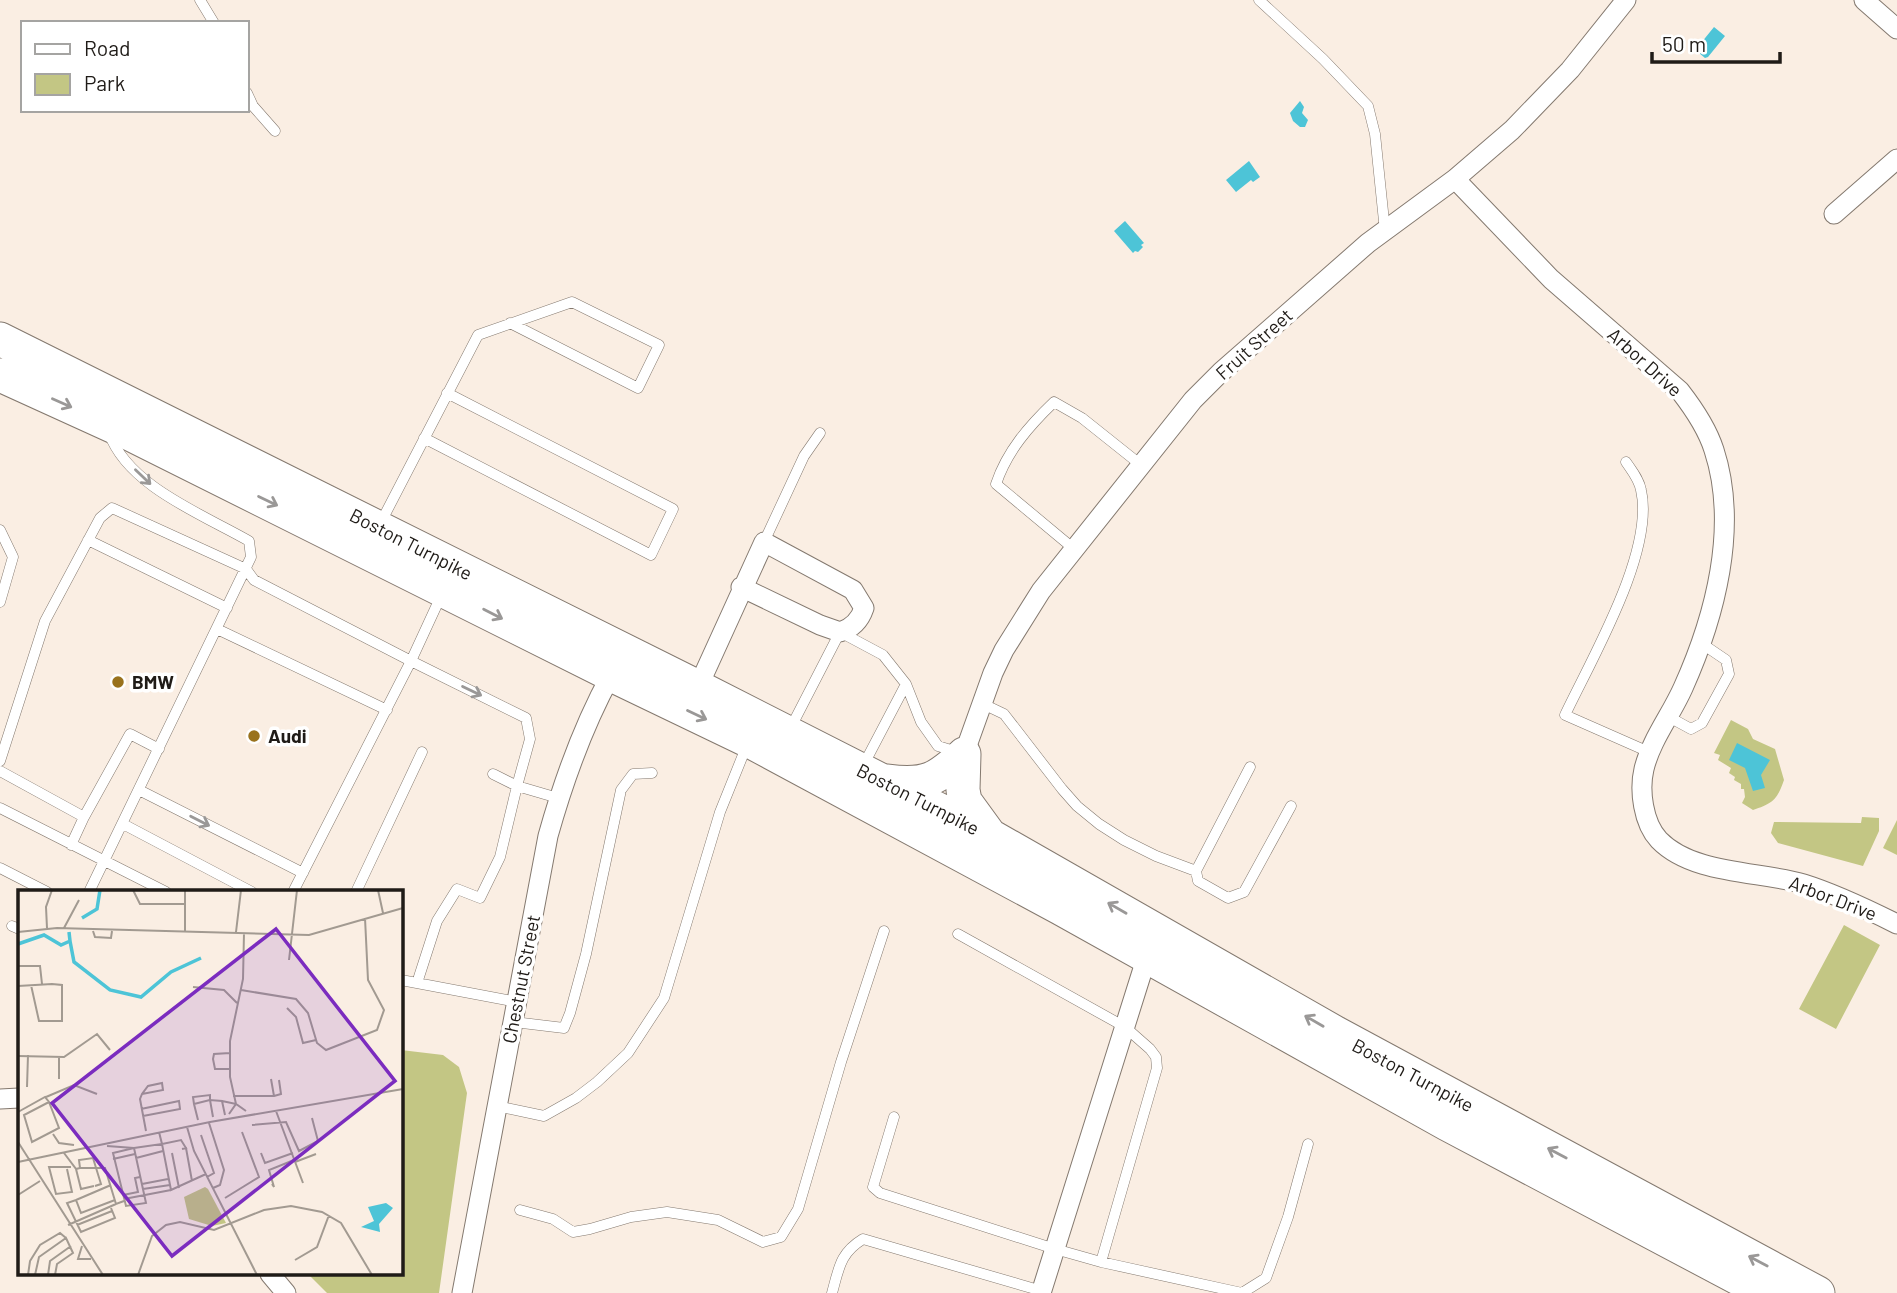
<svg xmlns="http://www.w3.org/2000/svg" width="1897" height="1293" font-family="Barlow,sans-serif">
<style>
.green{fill:#c3c684}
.water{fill:#4dc4d7}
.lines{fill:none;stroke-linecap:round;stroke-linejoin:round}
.lane-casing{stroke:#84796f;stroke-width:11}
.street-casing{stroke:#84796f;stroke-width:21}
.highway-casing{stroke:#84796f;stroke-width:35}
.lane{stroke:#fff;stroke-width:10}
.street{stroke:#fff;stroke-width:19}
.highway{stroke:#fff;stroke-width:33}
.oneway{stroke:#9a9897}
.poi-dot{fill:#99721d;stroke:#fff;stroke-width:2.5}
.labels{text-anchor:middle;stroke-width:7;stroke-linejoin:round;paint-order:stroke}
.street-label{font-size:19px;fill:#1f1b17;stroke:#fff}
.poi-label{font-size:19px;font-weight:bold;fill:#1f1b17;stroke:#fff;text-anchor:start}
.inset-river{fill:none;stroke:#4dc4d7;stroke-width:3.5}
.inset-road{fill:none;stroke:#a29a91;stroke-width:2}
.view{fill:#7b2cbf;fill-opacity:0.15;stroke:#7b2cbf;stroke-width:3.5}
.inset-edge{fill:none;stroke:#1f1b17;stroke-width:3.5}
</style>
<rect width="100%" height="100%" fill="#faeee3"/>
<path class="green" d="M1731,720L1748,729L1753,739L1775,749L1784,780C1777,800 1773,803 1753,810L1742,803L1745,797L1744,789H1741V784L1734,780L1735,777L1729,773L1731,768L1718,760L1720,755L1714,753Z
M1862,817L1879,818V831L1863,866L1778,843L1771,833L1774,822L1861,823Z
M1897,820V855L1883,848Z
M1844,925L1880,945L1836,1029L1799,1009Z
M401,1050L443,1055L459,1067L467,1093L439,1293H327L308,1274H401Z"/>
<path class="water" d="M1714,27L1725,36L1708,57L1705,58L1699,53L1701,51L1697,48Z
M1300,101L1304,107L1302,113L1308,120L1305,127H1300L1293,121L1290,113Z
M1249,161L1260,177L1253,182L1251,180L1236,192L1226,180Z
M1125,221L1144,243L1141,245L1143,247L1138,252L1135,251L1133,253L1114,231Z
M1737,743L1770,760L1761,775L1765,788L1753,791L1745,768L1729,760Z"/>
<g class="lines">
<g class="lane-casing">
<path id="lane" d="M200,0L214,23
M1259,0L1323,59L1368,106L1375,134L1385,231
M247,93L253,106L275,131
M424,438L651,555L673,509L447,393
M1626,462C1632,471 1639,479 1641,490C1655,551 1592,658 1565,715L1649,752
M380,524L478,335L572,302L659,345L638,388L510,323
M0,530L13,557L0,602
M88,540L227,608
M764,542L804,456L820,433
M1074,549L996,484C1007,451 1029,426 1054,402L1082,418L1141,465
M217,629L387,710
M906,684L921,722L938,746L957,752
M983,704L1004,714L1062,789L1077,806L1099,824L1124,840L1156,856L1196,871L1250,767
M1669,717L1691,729L1702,723L1729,674L1726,660L1701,643
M790,729L840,632L883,655L906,684L864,764
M0,761L45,621L100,518L112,508L246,569L254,580L411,661L441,596
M0,771L84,817L130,734L159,749
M139,790L303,873
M0,808L166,892
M123,824L252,892
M71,845L84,817
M0,868L47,892
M1196,871L1198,881L1228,898L1244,892L1291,806
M89,892L251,557L249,541C202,514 128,486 109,433
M293,892L411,661L526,718L530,739L517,786L493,774
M356,892L422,752
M12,926L19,929
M958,934L1125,1027L1150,1049L1156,1057L1157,1068L1101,1262L1242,1293
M401,980L517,1002
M417,983L437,921L457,889L480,898L500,857L517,786L558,798
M514,1022L564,1028L570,1013L586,954L621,790L633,774L652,773
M497,1106L544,1116L576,1098L597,1082L628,1053L664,998L720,812L747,745
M894,1117L873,1187L880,1193L1055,1249L1101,1262
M520,1210L553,1219L573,1232L590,1229L631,1217L667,1212L718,1220L763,1242L781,1237L798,1209L841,1062L884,931
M832,1293C839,1268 840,1253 863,1239L1042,1291
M1242,1293L1266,1278L1288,1217L1308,1144"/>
</g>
<g class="street-casing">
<path id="street" d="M1864,0L1897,29
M1455,179L1551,279L1680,391C1694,409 1707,428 1714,450C1739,527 1715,617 1683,688C1671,715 1651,740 1644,769C1639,790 1643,823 1659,840C1693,875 1760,871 1804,884C1836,894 1867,909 1897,924
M1834,214L1897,159
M698,687L764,542L853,590L864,608C860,620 853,628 840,632L820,625L741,587
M964,754L993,673L1004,650L1041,591L1193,400L1221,372L1368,243L1455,179L1512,130L1570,70L1626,0
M0,1099L19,1098
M270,1274L286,1293
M462,1293L548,836C564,779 583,726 611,675
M1041,1293L1147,956"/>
</g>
<g class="highway-casing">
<path id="highway" d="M0,339L698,687L991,836L1336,1033L1818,1293
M0,375L132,435L620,679L755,744L1060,908L1447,1124L1766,1293
M964,754L963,790L965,801L989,834
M888,781C926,786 937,779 964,754"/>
</g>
<use href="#lane" class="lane"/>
<use href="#street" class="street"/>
<use href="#highway" class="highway"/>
</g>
<defs><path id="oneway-shaft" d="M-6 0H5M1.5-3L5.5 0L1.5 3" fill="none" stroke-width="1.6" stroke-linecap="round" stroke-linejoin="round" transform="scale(1.75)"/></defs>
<g class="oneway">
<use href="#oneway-shaft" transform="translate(62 403) rotate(24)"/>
<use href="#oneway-shaft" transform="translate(143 477) rotate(44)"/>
<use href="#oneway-shaft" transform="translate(268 501) rotate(26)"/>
<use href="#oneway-shaft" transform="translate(493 614) rotate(27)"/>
<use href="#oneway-shaft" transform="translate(472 691) rotate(26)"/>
<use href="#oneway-shaft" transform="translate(697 715) rotate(25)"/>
<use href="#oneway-shaft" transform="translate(200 821) rotate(27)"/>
<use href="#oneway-shaft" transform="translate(1117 908) rotate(-150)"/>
<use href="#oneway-shaft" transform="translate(1314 1021) rotate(-150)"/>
<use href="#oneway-shaft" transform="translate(1557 1153) rotate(-152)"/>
<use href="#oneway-shaft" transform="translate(1758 1261) rotate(-152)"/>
</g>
<g class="poi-dot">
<circle cx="118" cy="682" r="7"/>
<circle cx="254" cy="736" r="7"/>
</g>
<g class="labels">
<g class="street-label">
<text transform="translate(1254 344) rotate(-42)" y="7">Fruit Street</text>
<text transform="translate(1645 362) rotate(42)" y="7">Arbor Drive</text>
<text transform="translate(411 544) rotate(27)" y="7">Boston Turnpike</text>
<text transform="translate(918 799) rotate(27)" y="7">Boston Turnpike</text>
<text transform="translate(1833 898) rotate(21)" y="7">Arbor Drive</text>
<text transform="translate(521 979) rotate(-79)" y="7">Chestnut Street</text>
<text transform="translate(1413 1075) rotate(28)" y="7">Boston Turnpike</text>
</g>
<g class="poi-label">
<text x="132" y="689">BMW</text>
<text x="268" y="743">Audi</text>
</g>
</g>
<g transform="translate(18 890)">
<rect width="385" height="385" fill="#faeee3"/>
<path d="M187,297L190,299L208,333L194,336L171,329L166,307Z" fill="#c3c684"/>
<path d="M368,313L375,318L361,334L362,342L343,337L356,331L350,317Z" fill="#4dc4d7"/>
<path class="inset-river" d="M64,28L79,19L82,0M52,51L56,72L92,100L123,107L153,82L183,68M0,54L26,45L43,55L52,51L51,42"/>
<path class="inset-road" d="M115,0L122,14H167M167,0V42M360,0L365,23M29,38L28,17L34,0M46,38L61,10M75,41L77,47L93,48L94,41M0,42L39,38L291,45L385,18M218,42L223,0M271,70L279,0M0,76H22L24,94M0,96L34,94L44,95V131H21L13,95M175,97L206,100L219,113M223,100L278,109L290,123L299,153L308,160L359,140L366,120L350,90L347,28M269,118L278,127L285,153L298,150M0,166L46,167L79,144L92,160M212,179H197L195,169L196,164L212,163M41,189V167M9,197L10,165M124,204L145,200L144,193L130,196L124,204L122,209L128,241M215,206H256L253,189M256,206L263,204L261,190M28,207L56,195L79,204M204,211L218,214L212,187V151L225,89L226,43M176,214L192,210V205L175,207L176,214L180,230M123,219L161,211L162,219L125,226M258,221L285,293M0,222L27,207L31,212L41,238L14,252L6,225L31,212M211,224L218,214L228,221M195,227L192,210L204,211L207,225M191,233L206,280L202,295L195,298M234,235L268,232L281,261L300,251L294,228M169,237L176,261L239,385M35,244L41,253L56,255M183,245L196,283L189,287M0,252L85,385M89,256L116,258M116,258L128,313L108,316L95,263L116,258L144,254L141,242M168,258L174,291M164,259L168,258L163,250L144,254L153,300L188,284M46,263L58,279L63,299L76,296M154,263L161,298M243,263L247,273L275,263M118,268L145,261M95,269L117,264M0,272L192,232L385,199M277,272L298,264M62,278H87L98,314L106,311M49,279L54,302L38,304L31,277H53M58,279L62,278L61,270L75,268L83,294L77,296M124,294L150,289M254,294L256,297L251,280L276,270M125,299L152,295M0,305L22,291M105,305L120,302L117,288L122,287M207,308L241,287L224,242M106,309L153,300M58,310L93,295M93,318L97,328L63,342L49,313L58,310L63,323L97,310M50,335L98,314M59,335L94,321M64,356L60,369H73M277,370L299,357L311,325M10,385L12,371L22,355L42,343L48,348M17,385L21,367L48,348L55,363L39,374L37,385M30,385L32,371L53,356M120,385L134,346L148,335L162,332L196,340L246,320L273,316L304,322L323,333L354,385"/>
<path class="view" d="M258,39L377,191L154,366L34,213Z"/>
<rect width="385" height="385" class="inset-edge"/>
</g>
<rect x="21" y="21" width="228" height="91" fill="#ffffff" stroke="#a5a4a2" stroke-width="2"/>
<rect x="35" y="44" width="35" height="10" fill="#ffffff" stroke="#a5a4a2" stroke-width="2"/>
<text x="84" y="56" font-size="21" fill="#1f1b17">Road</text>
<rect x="35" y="74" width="35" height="21" fill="#c3c684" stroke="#a5a4a2" stroke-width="2"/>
<text x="84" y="91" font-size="21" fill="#1f1b17">Park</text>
<path d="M1652 52v10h128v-10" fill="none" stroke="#1f1b17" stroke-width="3.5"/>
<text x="1662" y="52" font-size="21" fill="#1f1b17" stroke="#ffffff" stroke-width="5" paint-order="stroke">50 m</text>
</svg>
